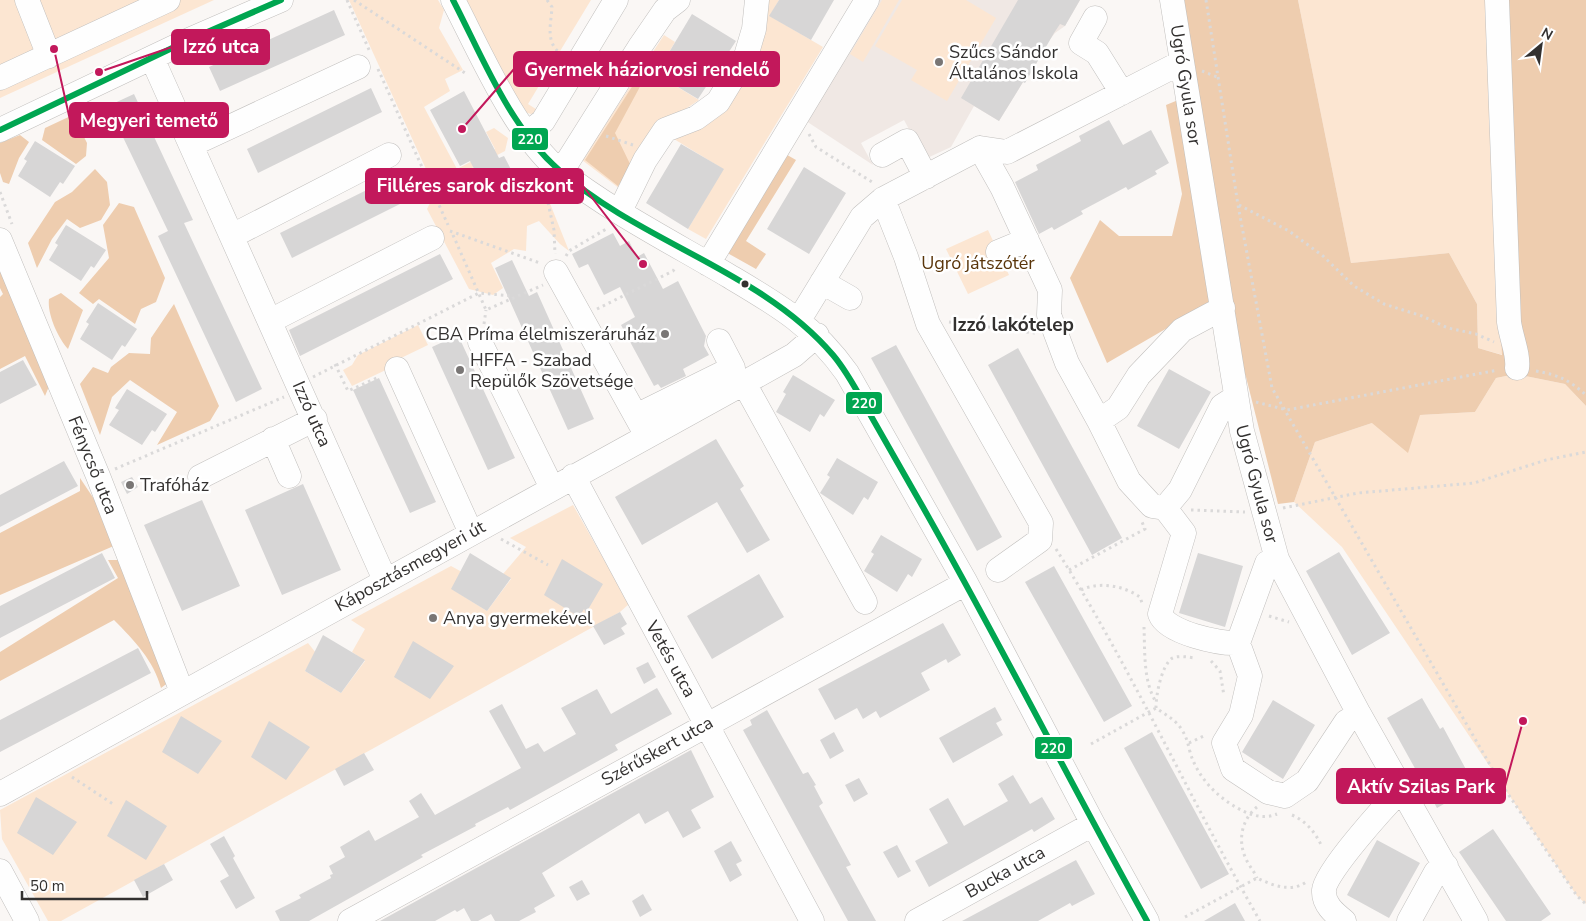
<svg xmlns="http://www.w3.org/2000/svg" width="1586" height="921" font-family="'Nunito Sans',sans-serif">
<style>
.built{fill:#f0e8e4}
.green{fill:#fce6d2}
.forest{fill:#eecdaf}
.building{fill:#d7d6d6}
.lines{fill:none;stroke-linecap:round;stroke-linejoin:round}
.minor-casing{stroke:#c1bfbd;stroke-width:25}
.path{stroke:#dad9d9;stroke-width:3;stroke-dasharray:2.5 4;stroke-linecap:butt}
.minor{stroke:#fefefe;stroke-width:24}
.bus-1-casing{stroke:#fff;stroke-width:10}
.bus-1{stroke:#00a651;stroke-width:6}
.poi-dot{fill:#797675;stroke:#fff;stroke-width:2}
.bus-dot{fill:#333130;stroke:#fff;stroke-width:2}
.labels{text-anchor:middle;stroke-width:5;stroke-linejoin:round;paint-order:stroke}
.poi-label{font-size:18px;fill:#333130;stroke:#fff;text-anchor:start}
.street-label{font-size:18px;fill:#333130;stroke:#fff}
.park-label{font-size:18px;fill:#5a350a;stroke:#fff}
.neighbourhood-label{font-size:19px;font-weight:bold;fill:#333130;stroke:#fff}
.leader{fill:none;stroke:#c2185b;stroke-width:2}
.callout-dot{fill:#c2185b;stroke:#fff;stroke-width:2}
.callout{fill:#c2185b;stroke:#c2185b;stroke-width:2}
.callout-label{font-size:19px;text-anchor:middle;font-weight:bold;fill:#fff}
.line-badge{stroke:#fff;stroke-width:2}
.badge-label{font-size:14px;text-anchor:middle;font-weight:bold;fill:#fff}
</style>
<rect width="100%" height="100%" fill="#faf7f5"/>
<path class="built" d="M879,0H1080L1065,26L1055,33L1048,42L999,121L974,106L951,147L925,159L904,120L861,143L873,165L806,121Z"/>
<path class="green" d="M0,0H214L0,98Z
M349,0H438L444,10L439,28L463,70L445,79L450,91L424,107L457,169L495,149L486,132L494,128L508,138L505,151L472,168L488,200L532,175L542,182H556L567,192L549,201L569,251L560,244L539,221L527,226L526,251L514,249L491,263L503,288L493,295L469,289L427,209L436,191Z
M463,0H591L528,104L539,111L531,114L524,112Z
M762,0H779L770,16L823,47L706,239L688,229L723,169L674,139L711,122L730,101Z
M882,0H899L863,62L850,54Z
M902,0H966L996,18L947,101L911,80L917,70L875,46Z
M1298,0H1488L1503,355L1478,348L1477,304L1449,253L1351,263Z
M664,35L675,42L656,74L699,100L657,128L620,189L582,160Z
M988,230L1009,275L968,294L946,249Z
M418,325L428,345L399,359L390,368L352,386L343,370L352,365L358,355Z
M1516,374L1565,384L1586,406V904L1577,896L1342,547L1294,502L1315,442L1372,423L1420,415L1475,412L1496,378Z
M573,505L629,604L620,612L61,921H48L2,839L0,810L308,643L316,653L305,671L341,693L365,661L352,652L365,629L351,620L451,566L462,572L452,589L487,611L511,579L503,574L526,547L510,538Z"/>
<path class="forest" d="M1172,0H1298L1351,263L1449,253L1477,304L1478,348L1502,355L1488,0H1586V406L1565,384L1516,374L1496,378L1475,412L1420,415L1408,453L1372,423L1315,442L1294,502L1278,504L1246,377L1222,315L1181,320L1107,363L1070,278L1100,220L1119,236H1172L1182,194L1166,105L1188,96Z
M653,54L656,57L615,133L631,166L618,186L585,160Z
M92,106L98,122L82,133L87,143L86,156L76,164L42,140L45,128Z
M20,135L29,142L19,158L9,184L3,182L0,173V143Z
M782,152L796,160L746,241L766,254L756,269L722,250Z
M95,169L107,182L110,205L101,220L80,228L67,219L52,239L37,268L28,243L55,202L72,192Z
M119,203L134,207L165,278L156,302L141,309L135,324L99,299L93,304L79,293L109,258L103,225Z
M0,252L52,379L45,396L25,356L0,369V297L3,294L0,288Z
M61,293L83,310L68,349C58,338 47,314 49,299Z
M174,304L219,406L210,421L157,445L177,412L130,380L112,397L100,435L80,384L93,367L108,373L111,367L129,353L150,354L151,338Z
M80,478L96,502L116,545L0,595V533L80,491Z
M108,560H123L173,679L161,688C154,661 134,640 114,620L0,681V652L118,578Z"/>
<path class="building" d="M779,0H834L811,40L769,16Z
M1018,0H1080L1065,26L1060,24L1054,33L1025,83L1023,82L999,121L961,98Z
M334,10L345,35L220,91L209,67Z
M692,14L736,41L698,99L656,74Z
M371,88L382,112L258,173L247,149Z
M464,91L499,158L504,156L517,181L488,196L470,161L460,166L430,110Z
M134,94L193,220L184,223L262,389L236,402L158,236L168,231L108,106Z
M1109,120L1123,145L1151,130L1169,163L1155,171L1157,174L1128,190L1126,187L1081,211L1083,214L1054,230L1052,227L1039,234L1015,182L1038,170L1036,165L1081,141L1079,136Z
M35,141L75,166L63,184L60,182L50,197L18,176L27,161L24,159Z
M681,144L724,169L688,229L646,203Z
M804,167L846,193L809,254L767,229Z
M405,171L416,196L292,258L280,233Z
M66,225L106,250L94,268L91,266L81,281L49,260L58,245L55,243Z
M613,233L620,246L629,241L637,257L644,253L663,289L678,281L706,336L704,346L709,355L683,369L686,376L661,388L658,384L654,386L621,325L635,317L620,287L604,295L588,264L579,268L572,254Z
M440,254L453,279L300,356L289,330Z
M512,260L529,296L537,292L594,419L568,430L495,268Z
M98,303L137,329L125,347L122,345L112,360L80,339L89,324L86,322Z
M458,335L515,458L488,470L432,347Z
M896,345L1002,537L977,551L871,358Z
M1018,348L1122,538L1092,555L988,365Z
M23,360L37,385L0,404V372Z
M1169,369L1211,392L1179,449L1137,426Z
M793,375L835,400L824,417L820,414L810,432L776,412L786,394L783,392Z
M379,378L436,502L410,513L353,390Z
M127,389L167,414L155,432L152,430L142,445L109,425L119,410L115,408Z
M716,439L744,486L740,489L770,540L747,553L717,502L642,545L615,497Z
M837,458L878,482L868,500L864,497L853,515L820,493L830,477L827,475Z
M64,461L78,486L0,527V495Z
M132,477L138,487L127,494L121,482Z
M303,484L341,570L282,595L245,510Z
M202,500L240,586L182,611L144,525Z
M881,535L922,559L912,577L908,574L897,592L864,571L874,554L871,552Z
M1339,552L1390,633L1352,655L1306,571Z
M102,553L115,578L0,638V606Z
M470,553L511,578L487,611L451,589Z
M1198,553L1243,566L1225,627L1179,613Z
M562,559L603,584L586,613L584,609L579,617L544,595Z
M1054,566L1132,706L1104,722L1025,582Z
M759,574L784,617L712,659L687,616Z
M620,612L627,624L621,628L625,634L604,645L593,626Z
M943,623L961,655L948,663L946,659L921,673L930,690L880,718L876,711L863,719L857,708L835,720L818,689Z
M323,635L365,660L341,693L305,671Z
M413,641L454,666L430,699L394,677Z
M138,648L151,673L0,752V720Z
M648,662L656,677L644,684L636,668Z
M657,688L672,714L615,745L618,750L510,810L508,807L475,824L476,826L421,855L423,857L309,921H280L275,911L301,898L299,895L331,878L330,875L333,874L329,866L345,857L340,847L369,830L375,841L419,817L409,801L421,793L435,815L521,768L489,711L502,704L526,749L538,743L544,752L576,734L561,708L597,689L611,714Z
M1422,698L1440,729L1443,727L1475,786L1437,808L1387,718Z
M1273,700L1315,725L1283,779L1242,752Z
M995,707L1002,720L996,723L1003,735L953,763L939,738Z
M767,710L803,774L808,772L816,785L814,786L823,803L819,806L851,865L846,867L876,921H848L743,730L752,725L750,720Z
M181,716L222,741L198,774L162,752Z
M269,721L310,747L286,780L251,757Z
M834,732L844,751L830,759L820,740Z
M1152,732L1229,874L1201,889L1124,748Z
M691,750L714,797L691,810L701,828L683,838L668,811L645,824L639,813L542,873L555,896L534,908L536,912L519,921H495L491,914L478,921H471L464,908L457,912L455,910L435,921H380Z
M364,753L374,770L344,786L335,769Z
M1013,775L1030,804L1042,797L1055,819L1034,832L1032,829L929,887L915,861L948,843L929,809L948,798L964,826L1008,801L998,784Z
M859,778L868,794L854,802L845,785Z
M36,797L77,822L53,855L17,833Z
M126,800L167,826L146,860L107,836Z
M1493,829L1551,914L1541,921H1506L1459,852Z
M224,836L235,856L233,858L255,898L236,909L220,881L229,876L210,844Z
M1377,840L1420,863L1389,918L1347,895Z
M731,841L742,861L736,864L742,875L730,882L714,851Z
M897,845L911,871L898,878L883,852Z
M1076,860L1095,894L1072,906L1070,903L1038,921H962Z
M164,864L173,880L143,897L134,880Z
M582,880L590,894L577,901L569,887Z
M643,894L652,910L640,917L632,901Z
M1235,903L1245,921H1204Z"/>
<g class="lines">
<g class="minor-casing">
<path id="minor" d="M27,0L49,56
M453,0C480,52 516,136 561,172C609,210 675,244 729,276C778,305 813,325 847,373L966,583L1093,824L1147,921
M1172,0L1242,431L1277,559L1359,714L1476,921
M1497,0L1509,322C1511,337 1519,355 1517,368
M1095,18L1081,43L1097,53L1122,93
M152,58L385,580
M0,78L168,0
M0,130L189,40L281,0
M527,134L543,121L616,0
M191,145L358,67
M980,148L1002,187L1050,290L1049,315L1067,363L1099,421
M882,155L907,141L926,177
M561,172L641,45L665,10L678,0
M883,199L906,257L928,324L1041,523L1040,540L998,570
M620,211L645,160L665,130L696,118L718,102L746,56L754,29L757,0
M232,236L389,155
M0,240L98,476L182,692
M998,252L1027,240
M708,264L867,0
M556,272L647,436
M822,282L850,298
M799,320L862,217L883,199L980,148L1007,152L1182,62
M270,321L432,238
M480,342L552,488
M397,369L471,533
M744,383L865,602
M1236,397L1222,406L1180,490L1165,508L1184,533L1160,614C1167,633 1220,644 1238,643L1267,563L1277,559
M636,416L733,368L719,341
M273,439L289,476
M573,476L812,921
M200,477L315,419
M1165,508L1152,506L1129,481L1099,421L1118,408L1139,375L1182,330L1223,308
M1238,643L1250,676L1241,715L1224,743L1233,769L1268,792L1285,796L1307,781L1346,722L1359,714
M0,794L744,383L794,355L817,335
M0,871L27,921
M350,921L966,583
M917,921L1093,824
M1344,921C1334,913 1323,904 1324,890C1325,872 1386,805 1401,790
M1409,921L1436,872L1446,866"/>
</g>
<path class="path" d="M347,0L370,52
M354,0L465,73L467,72
M547,0L552,7C551,25 545,42 561,54
M1206,0L1238,205L1272,388L1500,782L1577,896L1586,904
M378,69L448,225
M1202,71L1217,77
M809,134L816,147L872,182
M606,136L633,145
M549,185L545,189L554,230L555,254
M0,192L12,224
M1239,205L1289,231L1323,256L1354,286L1384,304L1422,316L1448,328L1476,334L1494,342
M450,231L540,263
M453,235L486,310L543,285
M566,256L569,251L608,228
M597,309L673,271L675,268
M949,322L1035,333
M484,324L486,310
M335,364L348,391L379,377
M1536,371C1559,375 1569,380 1586,395
M313,377L479,293L512,296
M1256,402L1287,410L1498,370
M115,469L284,397
M1283,508L1358,493L1474,483L1546,460L1586,452
M1191,510L1245,512
M501,539L548,565
M1056,549C1132,669 1189,798 1260,921
M1069,570L1145,529L1142,522
M1081,590C1100,581 1124,586 1140,597L1142,603
M1269,616L1289,622
M1144,627C1145,651 1143,681 1156,702
M1211,661L1220,671L1224,696
M1156,708C1156,695 1161,668 1171,659C1176,655 1188,657 1195,658
M1189,743L1206,735
M1091,744L1156,708C1166,715 1176,720 1182,730C1187,738 1188,744 1190,752C1198,779 1219,799 1243,811C1254,816 1265,819 1277,814
M72,777L113,804
M1257,807C1241,820 1237,842 1247,861C1250,867 1254,871 1257,878
M1292,815C1306,821 1316,833 1322,847
M1185,917L1257,878C1272,885 1291,893 1306,882"/>
<use href="#minor" class="minor"/>
<g class="bus-1-casing">
<path id="bus-1" d="M453,0C483,58 509,126 559,170C641,243 762,271 833,355C849,374 859,395 871,416C889,447 906,478 924,509C1001,645 1071,784 1147,921
M0,130L189,40L281,0"/>
</g>
<use href="#bus-1" class="bus-1"/>
</g>
<g class="poi-dot">
<circle cx="939" cy="62" r="5"/>
<circle cx="665" cy="334" r="5"/>
<circle cx="460" cy="370" r="5"/>
<circle cx="130" cy="485" r="5"/>
<circle cx="433" cy="618" r="5"/>
</g>
<circle class="bus-dot" cx="745" cy="284" r="4.5"/>
<g class="labels">
<g class="poi-label">
<text x="949" y="58">Szűcs Sándor<tspan x="949" dy="21">Általános Iskola</tspan></text>
<text x="655" y="340" text-anchor="end">CBA Príma élelmiszeráruház</text>
<text x="470" y="366">HFFA - Szabad<tspan x="470" dy="21">Repülők Szövetsége</tspan></text>
<text x="140" y="491">Trafóház</text>
<text x="443" y="624">Anya gyermekével</text>
</g>
<g class="street-label">
<text transform="translate(1186 85) rotate(81)" y="6">Ugró Gyula sor</text>
<text transform="translate(312 414) rotate(66)" y="6">Izzó utca</text>
<text transform="translate(93 465) rotate(68)" y="6">Fénycső utca</text>
<text transform="translate(1257 484) rotate(75)" y="6">Ugró Gyula sor</text>
<text transform="translate(410 566) rotate(-29)" y="6">Káposztásmegyeri út</text>
<text transform="translate(671 659) rotate(61)" y="6">Vetés utca</text>
<text transform="translate(657 751) rotate(-29)" y="6">Szérűskert utca</text>
<text transform="translate(1005 872) rotate(-29)" y="6">Bucka utca</text>
</g>
<g class="park-label">
<text x="978" y="269">Ugró játszótér</text>
</g>
<g class="neighbourhood-label">
<text x="1013" y="331">Izzó lakótelep</text>
</g>
</g>
<path class="leader" d="M99 72L172 47M462 129L514 69M54 49L70 120M643 264L583 186M1523 721L1505 786"/>
<g class="callout-dot">
<circle cx="99" cy="72" r="5"/>
<circle cx="462" cy="129" r="5"/>
<circle cx="54" cy="49" r="5"/>
<circle cx="643" cy="264" r="5"/>
<circle cx="1523" cy="721" r="5"/>
</g>
<g class="callout">
<rect x="172" y="30" width="97" height="34" rx="5"/>
<rect x="514" y="52" width="265" height="34" rx="5"/>
<rect x="70" y="103" width="158" height="34" rx="5"/>
<rect x="366" y="169" width="217" height="34" rx="5"/>
<rect x="1337" y="769" width="168" height="34" rx="5"/>
</g>
<g class="callout-label">
<text x="221" y="53">Izzó utca</text>
<text x="647" y="76">Gyermek háziorvosi rendelő</text>
<text x="149" y="127">Megyeri temető</text>
<text x="475" y="192">Filléres sarok diszkont</text>
<text x="1421" y="793">Aktív Szilas Park</text>
</g>
<g class="line-badge">
<rect x="511" y="127" width="38" height="24" rx="5" fill="#00a651"/>
<rect x="845" y="391" width="38" height="24" rx="5" fill="#00a651"/>
<rect x="1034" y="736" width="39" height="24" rx="5" fill="#00a651"/>
</g>
<g class="badge-label">
<text x="530" y="144">220</text>
<text x="864" y="408">220</text>
<text x="1053" y="753">220</text>
</g>
<g transform="translate(1541 45) rotate(29)" stroke="#ffffff" stroke-width="4" paint-order="stroke">
<path d="M0-4L9 19L0 12L-9 19Z" fill="#333130"/>
<text y="-8" font-size="14" font-weight="bold" text-anchor="middle" fill="#333130">N</text>
</g>
<path d="M22 891v8h125v-8" fill="none" stroke="#333130" stroke-width="2.5"/>
<text x="30" y="891" font-size="15" fill="#333130" stroke="#ffffff" stroke-width="4" paint-order="stroke">50 m</text>
</svg>
